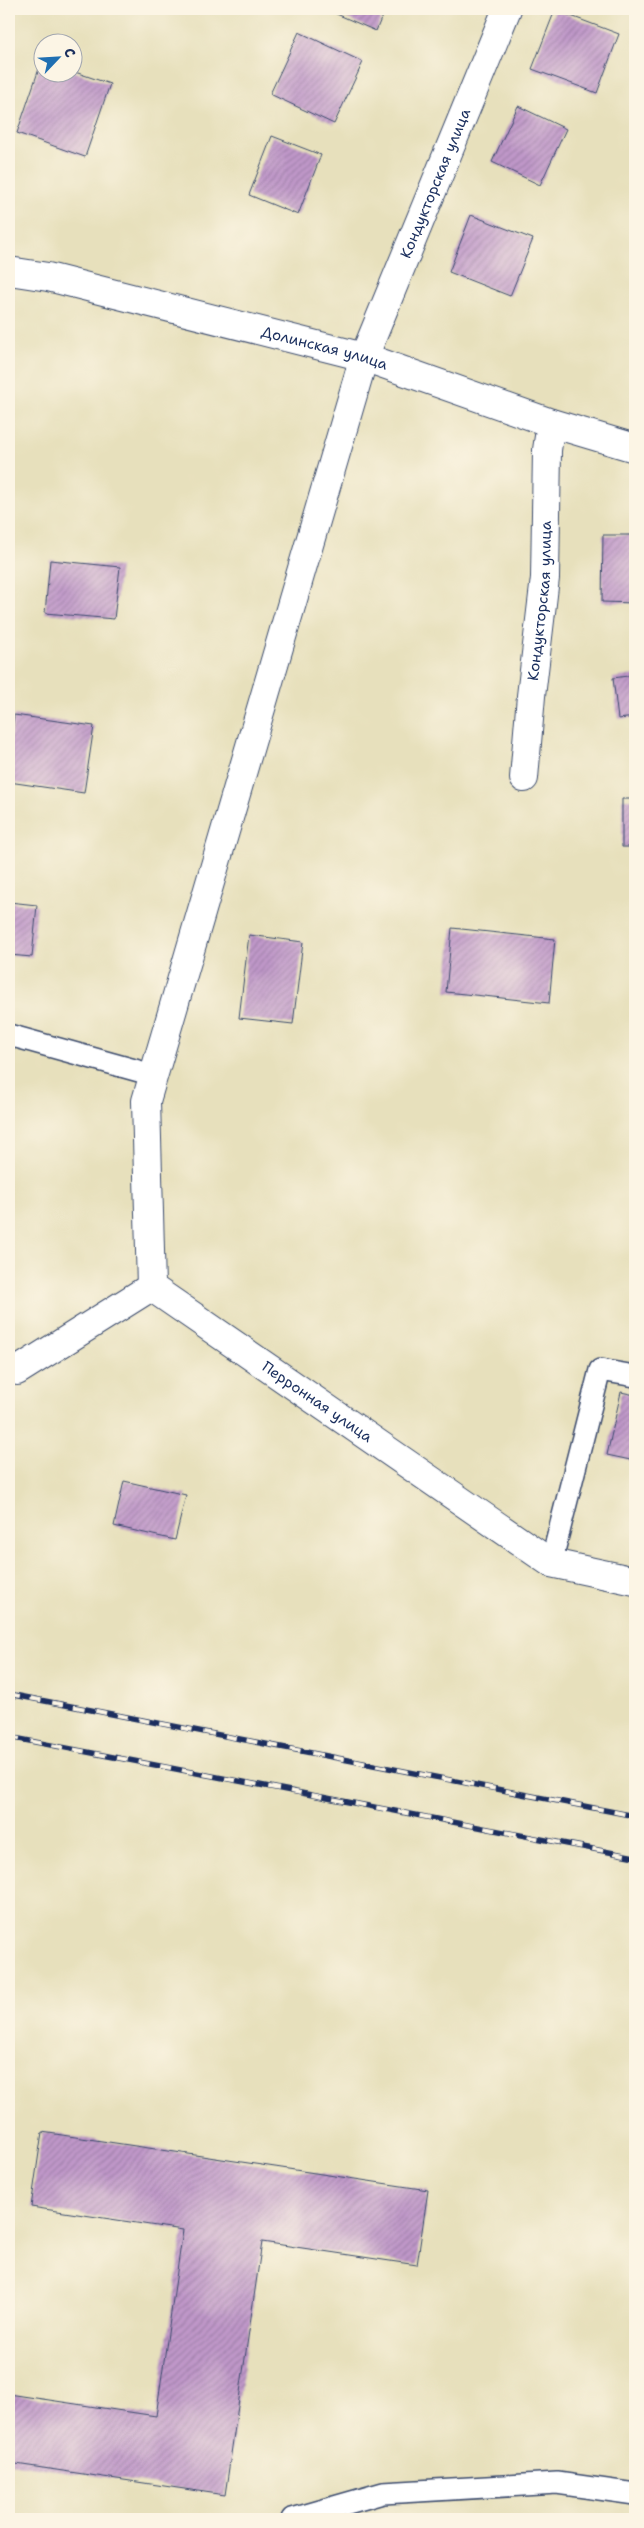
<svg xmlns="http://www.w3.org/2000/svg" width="644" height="2528" font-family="'Shantell Sans',sans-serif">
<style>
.building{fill:url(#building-hatch)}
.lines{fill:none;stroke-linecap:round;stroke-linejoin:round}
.service-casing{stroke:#3a4a6c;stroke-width:24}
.minor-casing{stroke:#3a4a6c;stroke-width:30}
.service{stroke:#fff;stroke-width:21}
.minor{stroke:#fff;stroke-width:28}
.rail-casing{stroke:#1b2f5e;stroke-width:5.5}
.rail{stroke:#fcf5e5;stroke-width:4;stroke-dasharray:11;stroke-linecap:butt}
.labels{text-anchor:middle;stroke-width:4;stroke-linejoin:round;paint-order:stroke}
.street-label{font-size:15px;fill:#1b2f5e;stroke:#fcf5e5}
</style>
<defs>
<pattern id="building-hatch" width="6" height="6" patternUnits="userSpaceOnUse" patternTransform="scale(1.25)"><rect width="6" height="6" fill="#c098c9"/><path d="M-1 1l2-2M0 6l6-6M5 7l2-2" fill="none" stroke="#9b7ca6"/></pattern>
</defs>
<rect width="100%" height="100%" fill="#fcf5e5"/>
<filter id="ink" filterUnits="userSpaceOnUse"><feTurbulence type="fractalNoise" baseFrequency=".02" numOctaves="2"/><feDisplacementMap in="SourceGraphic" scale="10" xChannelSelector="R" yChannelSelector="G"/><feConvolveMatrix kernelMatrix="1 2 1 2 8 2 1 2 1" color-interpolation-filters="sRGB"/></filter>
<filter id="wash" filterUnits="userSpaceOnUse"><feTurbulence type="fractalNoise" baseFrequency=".0096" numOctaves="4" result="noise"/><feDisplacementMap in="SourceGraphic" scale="20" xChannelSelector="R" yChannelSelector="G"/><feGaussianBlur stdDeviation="1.12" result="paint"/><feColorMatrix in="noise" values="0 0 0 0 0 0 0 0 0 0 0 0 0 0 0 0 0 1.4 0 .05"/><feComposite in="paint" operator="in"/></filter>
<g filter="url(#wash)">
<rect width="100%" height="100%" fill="#e7e0bc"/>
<g id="blocks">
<path class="building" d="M325,9H385L376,31Z
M555,10L619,34L597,93L532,69Z
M299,32L363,62L334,124L270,94Z
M42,60V72H72V71L110,84L85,157L17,133Z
M518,106L566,129L540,185L492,162Z
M272,136L321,155L298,215L249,195Z
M471,215L533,239L510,296L449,272Z
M603,535H635V603L602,602Z
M50,560L120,567L114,619L45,613Z
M635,675V717L618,719L613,678Z
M14,715L94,726L84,793L9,782V751Z
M622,799H635V847H622Z
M9,902L37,905L32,957L9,955Z
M452,928L555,939L549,1003L446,992Z
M249,935L303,942L293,1024L239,1018Z
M634,1010H635V1033H632Z
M621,1392L635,1395V1461L607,1455Z
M124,1481L186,1495L175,1540L114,1526Z
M42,2132L428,2190L417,2265L262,2242L225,2495L9,2463V2394L156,2416L183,2230L31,2207Z"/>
</g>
</g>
<g filter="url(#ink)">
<use href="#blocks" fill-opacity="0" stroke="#3a4a6c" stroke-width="1"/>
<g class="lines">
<g class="service-casing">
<path id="service" d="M9,1035L153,1075
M551,1563L600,1370L635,1376
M292,2519L383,2493L557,2483L635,2494"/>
</g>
<g class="minor-casing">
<g id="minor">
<path id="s1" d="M9,271L48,277L364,357L551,423L635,448"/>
<path id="s2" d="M524,778L531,696L545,578L547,450L551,423"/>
<path id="s3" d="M151,1287L146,1101L364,357L507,9"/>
<path id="s4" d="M151,1287L551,1563L635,1581"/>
<path d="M9,1369L17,1371L151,1287"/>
</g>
</g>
<use href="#service" class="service"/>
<use href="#minor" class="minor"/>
<g class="rail-casing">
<path id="rail" d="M9,1694L635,1816
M9,1737L635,1857"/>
</g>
<use href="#rail" class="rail"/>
</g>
</g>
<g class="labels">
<g class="street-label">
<text dy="5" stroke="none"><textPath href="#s3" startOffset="1149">Кондукторская улица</textPath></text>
<text dy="5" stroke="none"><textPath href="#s1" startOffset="325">Долинская улица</textPath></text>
<text dy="5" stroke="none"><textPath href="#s2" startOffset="178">Кондукторская улица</textPath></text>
<text dy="5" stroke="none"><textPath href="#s4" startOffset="202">Перронная улица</textPath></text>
</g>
</g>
<rect width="644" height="2528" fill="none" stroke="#fcf5e5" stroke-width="30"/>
<g transform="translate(58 58) rotate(65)"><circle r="24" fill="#fcf5e5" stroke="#a2a6af"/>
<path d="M0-4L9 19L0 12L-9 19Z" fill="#1f6fb2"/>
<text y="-8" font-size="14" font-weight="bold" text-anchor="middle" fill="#1b2f5e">С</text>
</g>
</svg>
